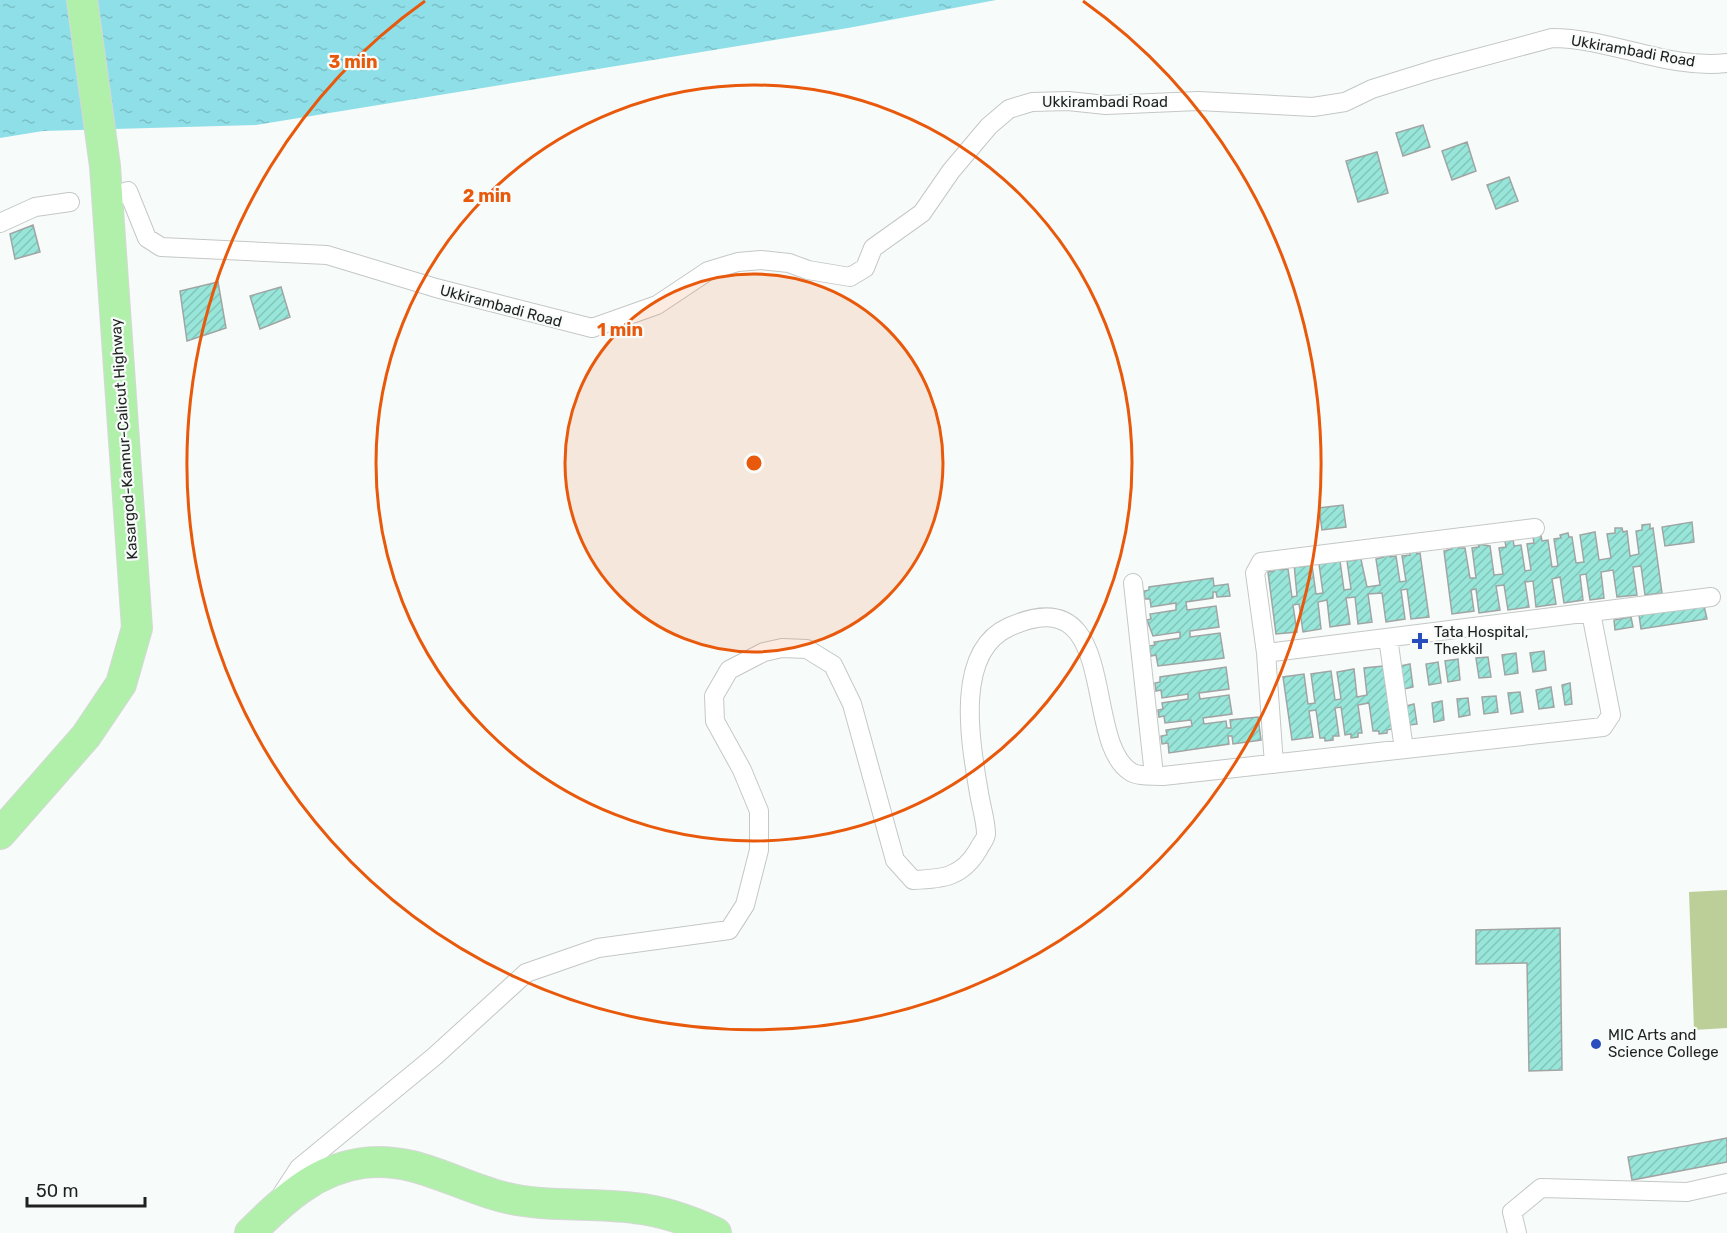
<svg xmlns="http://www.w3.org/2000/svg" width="1727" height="1233" font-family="Rubik,sans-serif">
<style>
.park{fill:#bdcf98}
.water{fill:url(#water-ripples)}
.building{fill:url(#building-hatch);stroke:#a0a5a4;stroke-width:1.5}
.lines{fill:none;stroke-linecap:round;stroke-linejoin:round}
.minor-casing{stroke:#c4c8c5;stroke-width:20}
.trunk-casing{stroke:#d7d7d7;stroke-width:32}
.minor{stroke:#fff;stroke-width:18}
.trunk{stroke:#b0f0ab;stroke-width:30}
.ring{fill:none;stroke:#e8590c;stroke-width:3}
.poi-dot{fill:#284ebd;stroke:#f7fbf9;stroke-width:2}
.labels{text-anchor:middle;stroke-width:4.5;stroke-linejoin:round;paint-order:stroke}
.street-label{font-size:15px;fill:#1f2120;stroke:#f7fbf9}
.poi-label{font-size:15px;fill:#1f2120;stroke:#f7fbf9;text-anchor:start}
.centre{fill:#e8590c;stroke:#f7fbf9;stroke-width:3}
.ring-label{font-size:18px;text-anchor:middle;font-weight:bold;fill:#e8590c;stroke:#f7fbf9;stroke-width:4.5;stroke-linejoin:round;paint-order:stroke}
</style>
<defs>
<pattern id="water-ripples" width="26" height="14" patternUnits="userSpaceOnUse" patternTransform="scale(1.5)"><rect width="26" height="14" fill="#8fdfe8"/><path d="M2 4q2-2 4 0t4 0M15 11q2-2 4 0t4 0" fill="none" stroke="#7bbfc7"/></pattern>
<pattern id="building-hatch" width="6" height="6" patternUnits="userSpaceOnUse" patternTransform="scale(1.5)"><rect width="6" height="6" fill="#97e6d9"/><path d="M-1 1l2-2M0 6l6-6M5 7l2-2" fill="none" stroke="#82c5ba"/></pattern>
</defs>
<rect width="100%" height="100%" fill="#f7fbf9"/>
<path class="park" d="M1727,890V1028L1694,1030L1689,892Z"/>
<path class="water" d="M0,0H996L848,28L256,125L43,131L0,138Z"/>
<path class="building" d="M1423,125L1430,147L1403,156L1396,133Z
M1467,142L1476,171L1452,180L1442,151Z
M1377,152L1388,193L1358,202L1346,161Z
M1509,177L1518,201L1496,209L1487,185Z
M33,225L40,252L15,259L10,234Z
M218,282L226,328L187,341L180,291Z
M281,287L290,317L260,329L250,296Z
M1343,505L1346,527L1322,530L1319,508Z
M1692,522L1694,542L1665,546L1662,527Z
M1650,524V529L1653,528L1662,593L1645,595L1641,566L1633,567L1637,595L1617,597L1613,570L1601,572L1604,598L1590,600L1586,574L1580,575L1583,600L1564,603L1560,577L1552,579L1556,604L1536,607L1533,581L1525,582L1529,607L1508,610L1504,585L1496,586L1500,610L1479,613L1476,589L1471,590L1474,611L1452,614L1444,551L1452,549V545L1459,544V548H1465L1470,578H1476L1472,548L1479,547L1478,544L1490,546L1494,575L1503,574L1499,548L1506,547L1505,541L1513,539L1514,546L1521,545L1525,571L1531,570L1527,544L1534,543L1533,537L1541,536L1542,541L1548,540L1552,567L1558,566L1554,539L1561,538L1560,535L1568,533L1569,537H1572L1576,563L1584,562L1580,535L1595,532L1599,560L1611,558L1607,534L1615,533V528H1622L1623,532L1627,531L1630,556L1639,554L1636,531L1642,530V525Z
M1416,548L1417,554L1420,553L1429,617L1411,619L1407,589L1401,590L1405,619L1386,622L1382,593L1368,594L1372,622L1358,624L1355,597L1346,598L1350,624L1330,627L1327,600L1318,602L1321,629L1303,632L1299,604L1293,605L1297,632L1276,634L1268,572L1274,571L1273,566L1279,565L1280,570L1288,569L1292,597L1297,596L1294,563L1299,562L1300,567L1312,565L1316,594L1323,593L1319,564L1340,561L1344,590L1351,589L1347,561L1356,560L1355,556L1360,555L1367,587L1380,585L1376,559L1384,557L1383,552L1389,551L1390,557L1396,556L1400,582L1406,581L1402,556L1410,555L1409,549Z
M1213,578L1214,586L1228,584L1230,596L1217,597L1216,592H1213V598L1186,602L1187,610L1216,606L1219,627L1190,631V637L1220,633L1224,658L1158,666L1156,655L1151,656L1149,646L1155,645L1154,642L1180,638V632L1153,636L1147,620L1151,619L1150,614L1176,610V603L1151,607L1150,599H1145L1144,591L1149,590V587Z
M1704,606L1707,619L1641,629L1639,615Z
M1631,617L1633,627L1615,630L1614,620Z
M1544,651L1546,670L1533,672L1530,653Z
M1516,653L1518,673L1505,675L1502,655Z
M1488,657L1491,677L1479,678L1476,658Z
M1458,659L1460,680L1448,682L1445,661Z
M1438,662L1441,683L1429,685L1426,664Z
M1410,664L1413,687L1404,689L1400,666Z
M1383,666L1392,729L1387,730V733L1379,734V731H1373L1369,703L1358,705L1362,733H1358V737L1351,738V734L1345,735L1341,707L1335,708L1339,736H1333V740L1325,741V738H1320L1316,710L1309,711L1313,737L1292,740L1283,677L1304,674L1308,704L1315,703L1311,674L1331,671L1335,700L1341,699L1337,672L1354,669L1357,697L1367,695L1364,668Z
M1226,667L1229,689L1199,693L1200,699L1229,695L1232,714L1203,718L1204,724L1226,721L1227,728H1231L1230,720L1258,717L1261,740L1233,744L1232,736H1228L1229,744L1169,753L1168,743L1162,744L1161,736L1167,735L1166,730L1192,726L1191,720L1165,723L1164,716L1159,717L1158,710L1163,709L1162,703L1188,699V694L1162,698L1161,690L1156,691L1155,683L1160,682V677Z
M1570,683L1572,704L1565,705L1562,685Z
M1551,687L1554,707L1539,709L1536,690Z
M1520,692L1523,712L1511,714L1508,693Z
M1496,696L1498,712L1484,714L1482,697Z
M1468,698L1470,715L1459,717L1457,699Z
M1442,701L1444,720L1434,722L1432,703Z
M1414,704L1417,724L1409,725L1406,706Z
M1560,928L1562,1070L1529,1071L1527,963L1476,964V930Z
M1727,1138V1162L1632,1180L1628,1157Z"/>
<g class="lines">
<g class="minor-casing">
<path id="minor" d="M107,198L128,191L147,238L161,247L327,255L436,288L592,328L657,305L708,271L738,262L761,260L789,263L808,270L850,277L865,268L873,248L922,213L951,171L989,126L1009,109L1032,102L1068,101L1106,105L1198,101L1313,107L1345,102L1372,89L1433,70L1552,38C1611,38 1668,70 1727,63
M0,223L35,207L70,202
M1133,583L1154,775
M1388,638L1404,749
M1266,653L1255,573L1261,562L1535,528
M1274,764L1266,653L1711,597
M282,1194L299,1168L435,1056L526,973L598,948L729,930L745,905L759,850V811L742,770L715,721L714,696L729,670L764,652L782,648L807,649L833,665L852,704L895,860L913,880C943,879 962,877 978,850C980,845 986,839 986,834C986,821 981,806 979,793C971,745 953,652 1009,627C1122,576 1081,742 1131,772C1139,777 1154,775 1163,776L1603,727L1611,715L1591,613
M1517,1233L1512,1212L1541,1188L1687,1192L1727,1183"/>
</g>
<g class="trunk-casing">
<path id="trunk" d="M0,834L86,736L121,684L137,628L105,166L82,0
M250,1233C282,1201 316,1169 363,1163C415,1156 455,1185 503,1197C545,1208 591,1202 634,1208C663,1211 689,1220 716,1233"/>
</g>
<use href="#minor" class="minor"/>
<use href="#trunk" class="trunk"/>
</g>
<circle cx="754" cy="463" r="189" fill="#e8590c" fill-opacity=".12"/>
<g class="ring">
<circle cx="754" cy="463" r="189"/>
<circle cx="754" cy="463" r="378"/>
<path d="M1083 1A567 567 0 1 1 425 1"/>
</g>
<g class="poi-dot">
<path d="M1417 632h6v6h6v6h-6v6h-6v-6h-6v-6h6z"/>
<circle cx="1596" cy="1044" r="6"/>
</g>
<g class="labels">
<g class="street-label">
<text transform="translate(1633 51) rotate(10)" y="5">Ukkirambadi Road</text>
<text x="1105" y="107">Ukkirambadi Road</text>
<text transform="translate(501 306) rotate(15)" y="5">Ukkirambadi Road</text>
<text transform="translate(124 439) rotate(-94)" y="5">Kasargod-Kannur-Calicut Highway</text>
</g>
<g class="poi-label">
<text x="1434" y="637">Tata Hospital,<tspan x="1434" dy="17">Thekkil</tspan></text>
<text x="1608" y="1040">MIC Arts and<tspan x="1608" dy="17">Science College</tspan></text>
</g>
</g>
<circle cx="754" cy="463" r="9" class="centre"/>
<g class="ring-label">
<text x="353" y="68">3 min</text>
<text x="487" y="202">2 min</text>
<text x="620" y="336">1 min</text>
</g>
<path d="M27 1197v9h118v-9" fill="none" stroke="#1f2120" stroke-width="3"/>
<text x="36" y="1197" font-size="18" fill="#1f2120" stroke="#f7fbf9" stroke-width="4.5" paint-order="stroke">50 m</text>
</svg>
